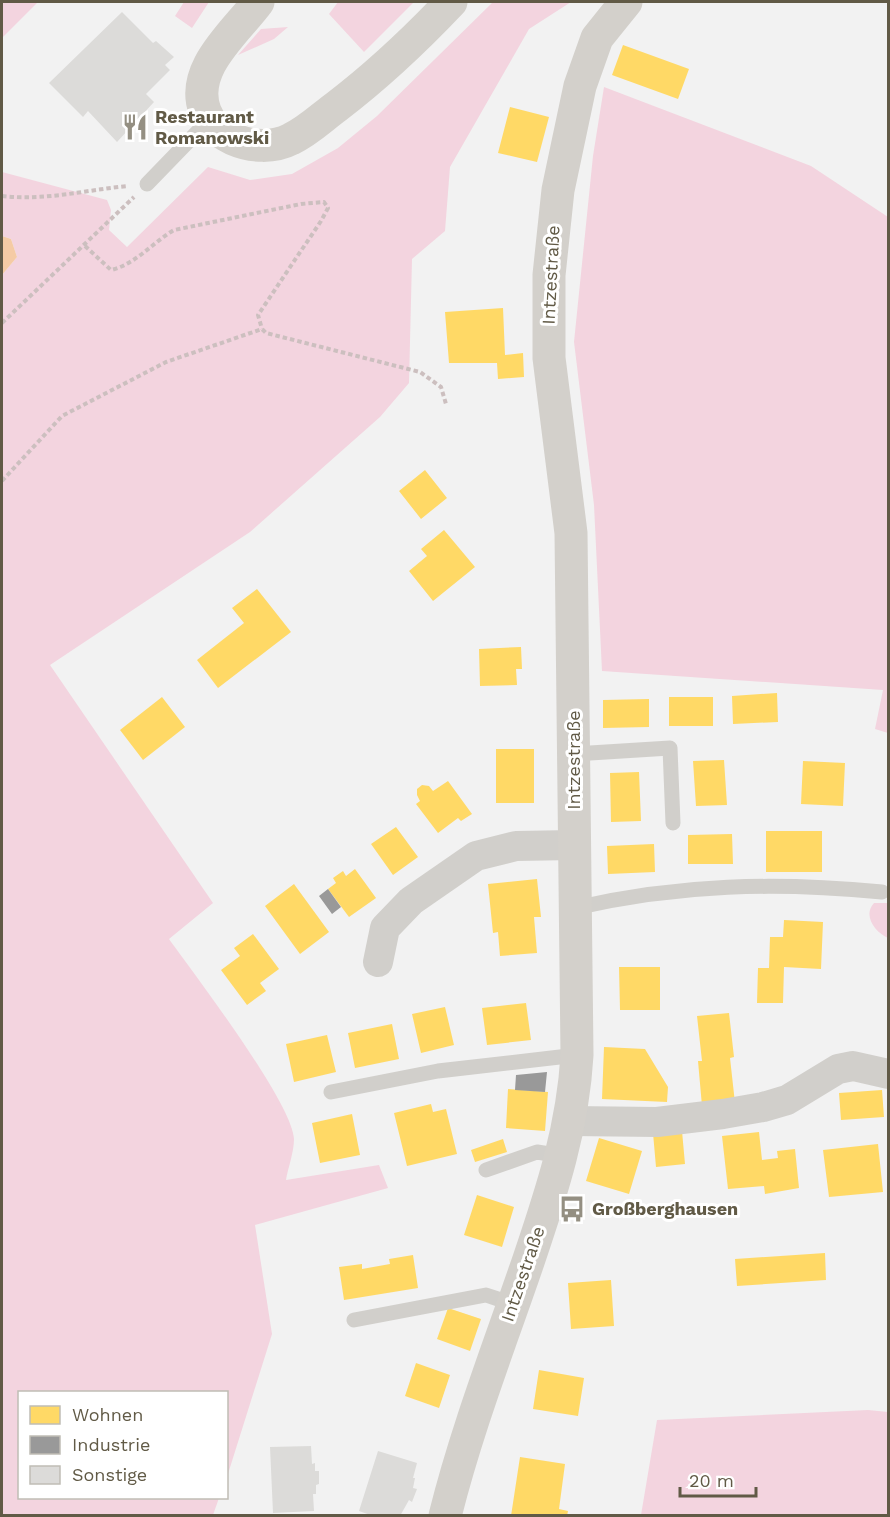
<svg xmlns="http://www.w3.org/2000/svg" width="890" height="1517" font-family="'Work Sans',sans-serif">
<style>
.green{fill:#f3d4df}
.water{fill:#f5cba5}
.homes{fill:#ffd966}
.industry{fill:#999}
.building{fill:#dcdbd9}
.lines{fill:none;stroke-linecap:round;stroke-linejoin:round}
.path{stroke:#ccbfbf;stroke-width:4;stroke-dasharray:4.5 3;stroke-linecap:butt}
.service{stroke:#d1cfcb;stroke-width:15}
.minor{stroke:#d1cfcb;stroke-width:30}
.secondary{stroke:#d3d0cb;stroke-width:33}
.labels{text-anchor:middle;stroke-width:6;stroke-linejoin:round;paint-order:stroke}
.poi-label{font-size:18px;font-weight:bold;fill:#615a46;stroke:#fff;text-anchor:start}
.street-label{font-size:18px;fill:#615a46;stroke:#fff}
</style>
<rect width="100%" height="100%" fill="#f2f2f2"/>
<path class="green" d="M2,2H38L2,38Z
M184,2H209L192,28L175,16Z
M338,2H414L364,52L329,14Z
M493,2H571L529,29L450,167L445,231L412,259L409,383L380,417L250,532L50,665L213,903L169,939C194,974 292,1102 294,1139C294,1152 288,1168 286,1180L379,1165L388,1188L255,1225L272,1334L227,1477L226,1392H20V1498H219L213,1515H2V275L17,257L11,239L2,236V172L107,200L111,210L109,230L127,247L208,167L250,180L292,174L338,148L377,116Z
M288,27L274,39L238,55L261,29Z
M604,87L811,166L888,217V733L875,729L883,690L602,671L594,505L574,342L593,156Z
M874,903H888V938C876,933 862,916 874,903Z
M868,1410L888,1412V1515H641L657,1420Z"/>
<path class="water" d="M2,236L11,239L17,257L2,275Z"/>
<path class="homes" d="M623,45L689,69L678,99L612,75Z
M510,107L549,117L537,162L498,153Z
M503,308L505,355L523,353L524,377L498,379L497,363H449L445,312Z
M425,470L447,498L421,519L399,491Z
M444,530L475,567L433,601L409,571L427,556L421,549Z
M257,589L291,632L218,688L197,660L244,623L232,608Z
M521,647L522,669H516L517,685L480,686L479,649Z
M777,693L778,722L733,724L732,696Z
M162,697L185,727L143,760L120,730Z
M669,697H713V726H669Z
M649,699V727L603,728V700Z
M496,749H534V803H496Z
M724,760L727,805L696,806L693,761Z
M803,761L845,763L843,806L801,804Z
M639,772L641,821L611,822L610,773Z
M448,781L472,814L461,821L458,818L438,833L416,804L420,801L417,795V789L422,785L429,786L433,791Z
M396,827L418,857L393,875L371,844Z
M766,831H822V872H766Z
M732,834L733,864H688V835Z
M654,844L655,872L608,874L607,846Z
M355,869L376,898L349,917L328,889L336,883L333,878L343,871L346,876Z
M537,879L541,917H534L537,953L500,956L498,932L493,933L488,884Z
M294,884L329,932L300,954L265,906Z
M784,920L823,922L821,969L784,967L783,1003H757L758,968H769L770,937H783Z
M253,934L279,969L260,983L266,991L247,1005L221,970L240,956L234,948Z
M619,967H660V1010H620Z
M526,1003L531,1040L487,1045L482,1008Z
M445,1007L454,1045L421,1053L412,1014Z
M729,1013L734,1057L730,1058L735,1103L702,1106L698,1061H702L697,1016Z
M392,1024L399,1059L355,1068L348,1033Z
M327,1035L336,1072L294,1082L286,1044Z
M604,1047L645,1049L668,1087L667,1102L602,1099Z
M508,1089L548,1092L545,1131L506,1128Z
M882,1090L884,1117L841,1120L839,1093Z
M431,1104L433,1112L446,1109L457,1154L407,1166L394,1113Z
M352,1114L360,1155L320,1163L312,1123Z
M682,1131L685,1164L656,1167L653,1133Z
M759,1132L762,1160L778,1158L777,1151L795,1149L799,1188L765,1194L764,1186L728,1189L722,1136Z
M599,1138L642,1151L629,1194L586,1181Z
M503,1139L507,1152L475,1162L471,1150Z
M878,1144L883,1192L829,1197L823,1150Z
M477,1195L514,1207L502,1247L464,1235Z
M825,1253L826,1280L737,1286L735,1259Z
M413,1255L418,1288L344,1300L339,1267L362,1264V1269L390,1264L389,1259Z
M611,1280L614,1326L571,1329L568,1283Z
M448,1308L481,1319L470,1351L437,1339Z
M416,1363L450,1375L439,1408L405,1396Z
M539,1370L584,1378L578,1416L533,1409Z
M520,1457L565,1464L559,1509L568,1511L567,1516H511Z"/>
<path class="industry" d="M328,889L341,907L332,914L319,896Z
M547,1072L545,1092L515,1090L516,1075Z"/>
<path class="building" d="M122,12L153,43L156,41L174,57L165,65L170,70L146,94L154,102L117,142L88,111L83,117L49,83Z
M311,1446L312,1464L315,1463V1471H319V1484L316,1485V1494H313L314,1511L273,1513L270,1447Z
M378,1451L417,1463L413,1478H415L413,1488L417,1489L412,1502L409,1500L400,1516H373L359,1511Z"/>
<g class="lines">
<path class="path" d="M2,196C46,201 85,190 128,186
M85,246L111,270C136,264 152,243 174,230L301,204L324,202L328,208L321,221L258,315L262,329
M2,323L134,197
M2,481L62,416L166,362L262,329L266,333L420,372L441,387L446,404"/>
<path class="service" d="M147,184L209,120
M574,754L670,748L673,823
M575,908C680,884 775,882 882,892
M331,1092L438,1071L577,1055
M486,1170L537,1152L562,1156
M354,1320L486,1295L513,1304"/>
<path class="minor" d="M378,962L385,928L411,901L476,856L516,846L574,845
M571,1121L657,1122L723,1114L763,1107L787,1100L838,1069L853,1066L888,1074"/>
<path class="secondary" d="M258,2C236,32 189,69 205,111C210,125 220,133 233,139C251,147 274,148 291,139C308,131 321,118 336,107C378,75 415,40 451,2
M445,1516C467,1428 500,1344 529,1259C552,1191 573,1127 577,1055L571,533L549,358V275L558,190L580,86L597,38L626,2"/>
</g>
<defs>
<g id="restaurant-bare" transform="scale(2.07)"><path d="M-5-6h1v4h1v-4h1v4h1v-4h1v5L-1.5 .5V6h-2V.5L-5-1ZM5-6V6H3V1.5H1.5Q1.5-4 5-6Z" fill="#948f82" stroke="#fff" stroke-width="2.5" paint-order="stroke"/></g>
<g id="bus-bare" transform="scale(2.07)"><path d="M-5-6H5V4H4V6H2V4H-2V6H-4V4H-5ZM-3.5-4V0h7V-4ZM-3.5 1.2v1.5H-2V1.2ZM2 1.2v1.5H3.5V1.2Z" fill="#948f82" stroke="#fff" stroke-width="2.5" paint-order="stroke"/></g>
</defs>
<g fill-rule="evenodd">
<use href="#restaurant-bare" x="135" y="127"/>
<use href="#bus-bare" x="572" y="1209"/>
</g>
<g class="labels">
<g class="poi-label">
<text x="155" y="123">Restaurant<tspan x="155" dy="21">Romanowski</tspan></text>
<text x="592" y="1215">Großberghausen</text>
</g>
<g class="street-label">
<text transform="translate(551 275) rotate(-87)" y="6">Intzestraße</text>
<text transform="translate(574 760) rotate(-90)" y="6">Intzestraße</text>
<text transform="translate(523 1274) rotate(-71)" y="6">Intzestraße</text>
</g>
</g>
<rect width="890" height="1517" fill="none" stroke="#615a46" stroke-width="6"/>
<rect x="18" y="1391" width="210" height="108" fill="#ffffff" stroke="#c0bdb5" stroke-width="1.5"/>
<rect x="30" y="1406" width="30" height="18" fill="#ffd966" stroke="#c0bdb5" stroke-width="1.5"/>
<text x="72" y="1421" font-size="18" fill="#615a46">Wohnen</text>
<rect x="30" y="1436" width="30" height="18" fill="#999999" stroke="#c0bdb5" stroke-width="1.5"/>
<text x="72" y="1451" font-size="18" fill="#615a46">Industrie</text>
<rect x="30" y="1466" width="30" height="18" fill="#dcdbd9" stroke="#c0bdb5" stroke-width="1.5"/>
<text x="72" y="1481" font-size="18" fill="#615a46">Sonstige</text>
<path d="M680 1487v9h76v-9" fill="none" stroke="#615a46" stroke-width="3"/>
<text x="689" y="1487" font-size="18" fill="#615a46" stroke="#ffffff" stroke-width="4.5" paint-order="stroke">20 m</text>
</svg>
